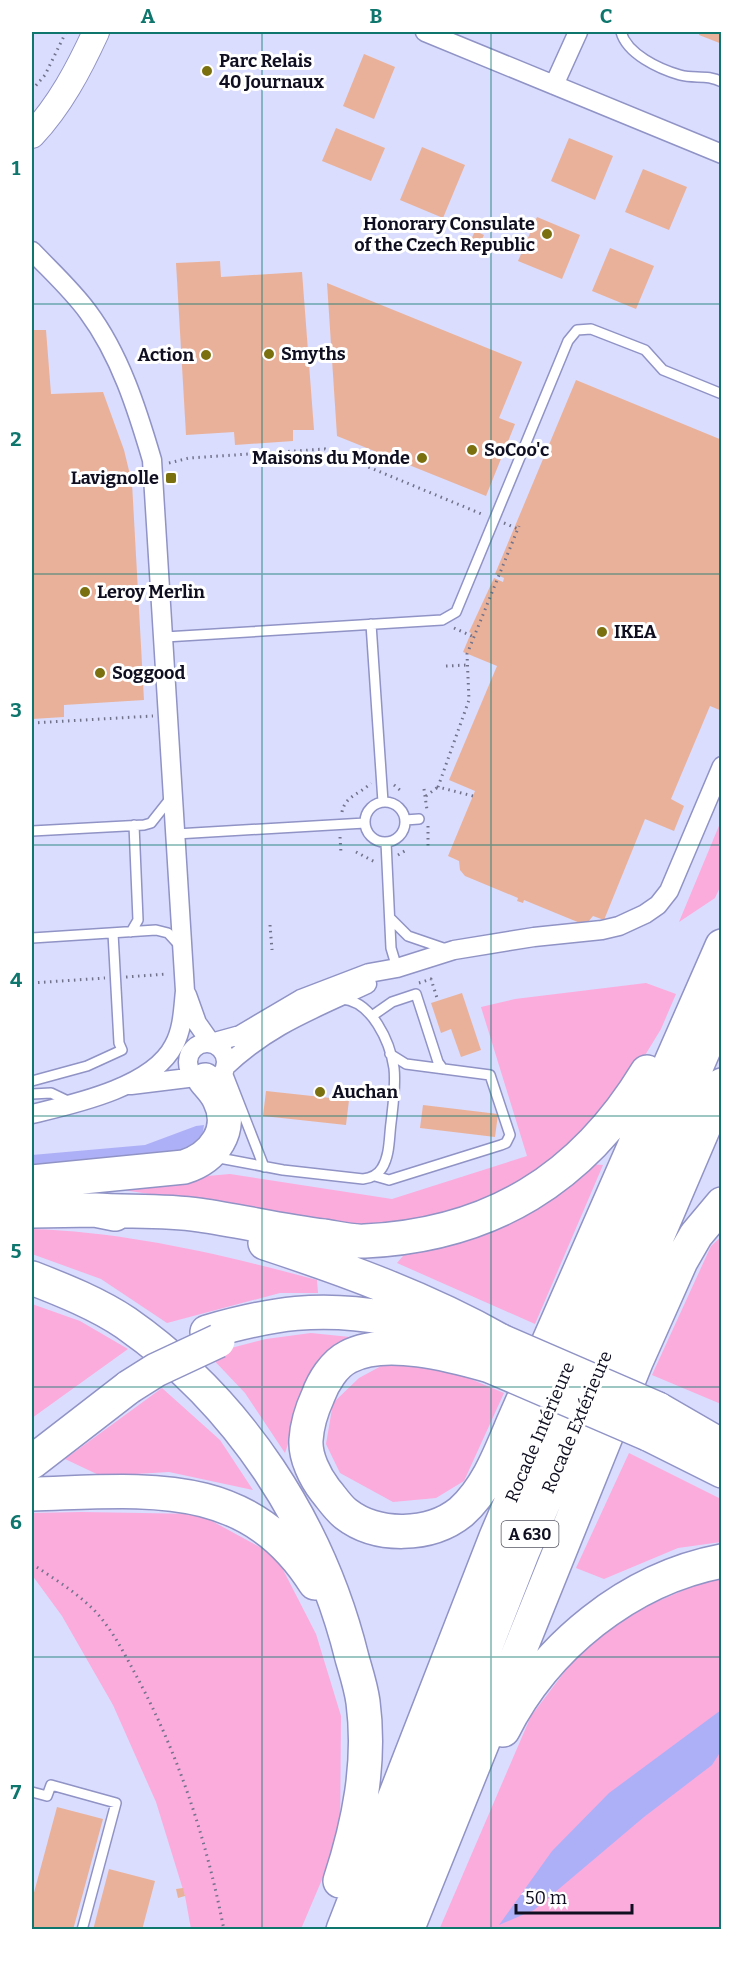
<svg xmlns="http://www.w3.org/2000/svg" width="753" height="1961" font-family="Bitter,serif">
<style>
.green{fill:#fcabdd}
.water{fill:#aeb0f7}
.building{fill:#eab19a}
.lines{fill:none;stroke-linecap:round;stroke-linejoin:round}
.lane-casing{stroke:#9093c5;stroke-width:12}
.street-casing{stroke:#9093c5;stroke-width:21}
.secondary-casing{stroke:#9093c5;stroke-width:28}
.highway-casing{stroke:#9093c5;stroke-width:36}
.path{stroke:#71728b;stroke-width:3;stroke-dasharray:1.5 4.5;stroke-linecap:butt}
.lane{stroke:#fff;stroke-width:9}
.street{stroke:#fff;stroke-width:18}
.secondary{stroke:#fff;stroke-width:26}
.highway{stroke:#fff;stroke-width:33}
.highway-bridge-casing{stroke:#9093c5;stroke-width:36;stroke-linecap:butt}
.highway-bridge{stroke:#fff;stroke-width:33}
.grid{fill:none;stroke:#0f766e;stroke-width:1.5;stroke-opacity:0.55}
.poi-dot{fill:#7b7010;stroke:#fff;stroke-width:2}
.labels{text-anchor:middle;stroke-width:6;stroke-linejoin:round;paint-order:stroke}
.shield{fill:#fff;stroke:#575764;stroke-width:1.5}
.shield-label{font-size:16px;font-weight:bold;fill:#0f0f21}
.poi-label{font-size:18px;font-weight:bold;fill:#0f0f21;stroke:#fff;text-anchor:start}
.street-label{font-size:18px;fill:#0f0f21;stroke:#fff}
.neatline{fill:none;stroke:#0f766e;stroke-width:2}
.grid-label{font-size:20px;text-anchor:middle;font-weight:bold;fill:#0f766e}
</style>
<rect width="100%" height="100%" fill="#daddfd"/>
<path class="green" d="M721,821V885L715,898L679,922Z
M646,983L676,994L661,1029L633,1075L579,1140L522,1184L442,1215L373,1227L96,1186L230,1174L392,1199L527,1156L481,1007L515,999Z
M588,1164L603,1165L535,1324L397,1263L408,1250L514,1222L559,1190Z
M32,1229C128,1232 224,1255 317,1280L318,1293H280L167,1323L101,1279L32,1254Z
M721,1237V1404L652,1375L711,1246Z
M32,1304L80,1321L128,1349L32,1418Z
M311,1333L350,1337L310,1378L285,1453L245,1393L208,1354L266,1339Z
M383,1365L442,1367L504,1393L464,1481L436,1498L393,1502L340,1473L326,1444L333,1403L359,1378Z
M162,1388L220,1440L253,1490L169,1472L101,1476L65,1459Z
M629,1453L721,1499V1542L678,1548L604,1579L576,1568Z
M82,1512L199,1514L276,1556L316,1634L341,1716L340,1837L301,1929H191L185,1896L156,1802L113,1705L62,1616L32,1575V1513Z
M721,1574V1929L439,1930L531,1716L585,1645L647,1606Z"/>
<path class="water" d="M204,1125L202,1138L178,1152L32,1165V1155L145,1145L196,1126Z
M721,1710V1751L712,1765L644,1817L534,1910L499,1925L552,1851L609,1793Z"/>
<path class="building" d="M699,32H722V44L699,35Z
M364,54L395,67L374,119L343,106Z
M336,128L385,148L371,181L322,161Z
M569,138L613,156L595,200L551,181Z
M422,147L465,165L443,218L400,200Z
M643,169L687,187L669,230L625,212Z
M537,217L580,235L562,279L518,261Z
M475,231L484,235L479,245L470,242Z
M610,248L654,266L636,309L592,291Z
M220,261L221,277L302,272L314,430H293V441L235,445L234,432L186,435L176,263Z
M327,283L522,362L499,418L515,424L486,496L337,436Z
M32,330H46L51,394L103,392L124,450L132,483L144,700L64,705V717L32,719Z
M576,380L722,440V711L710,706L671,799L684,806L674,831L645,819L604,920L593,916L588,922L580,923L524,900L523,903L517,901L518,898L465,876L460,870L459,861L448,856L475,791L449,780L497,666L463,652L471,633L469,632L494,578L503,582L504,578L495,574Z
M462,993L481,1050L461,1057L451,1029L441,1033L431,1003Z
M266,1091L349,1100L346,1125L263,1116Z
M423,1105L498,1114L495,1137L420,1128Z
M57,1807L103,1819L73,1930H32V1900Z
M109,1869L155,1881L142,1930H93Z
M183,1888L185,1896L178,1898L176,1889Z"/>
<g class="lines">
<g class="lane-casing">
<path id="lane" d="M621,32C627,54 659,69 680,75C695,79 707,74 722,82
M371,624L383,802
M165,637L442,620L456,612L568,341L577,330L591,329L645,350L663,370L722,394
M365 822a20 20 0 1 1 40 0a20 20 0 1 1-40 0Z
M405,820L419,819
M32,831L144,825L151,823L170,799
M176,834L365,823
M386,842L391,948L397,968
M390,918L408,936L446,949
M131,932L138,920L134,825
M32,938L156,930L168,933L179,945
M372,1016L392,1002L416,994L438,1062L443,1069
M225,1067L264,1167
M32,1081L87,1066L122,1050L119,1043L113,933
M32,1094L51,1093L72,1103
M214,1157L283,1170L363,1179C371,1178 378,1175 382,1168C390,1155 389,1138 391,1123C393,1105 396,1086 394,1068C390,1042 372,1001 342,999
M375,1176L389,1180L501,1145L506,1143L510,1135L490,1075L406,1064L390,1054
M32,1792L47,1796L51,1785L116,1803L82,1930"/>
</g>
<g class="street-casing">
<path id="street" d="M425,32L722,154
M554,85L578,32
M32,251C51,271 72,290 88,312C120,355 137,409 152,460L185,991C183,1009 183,1028 174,1045C153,1087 74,1104 32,1114
M187,995L197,1023L211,1043L240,1035L301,999L369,973L397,968L454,950L534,937L602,930L619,926L645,914L658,905L669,891L722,766
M188 1062a19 19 0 1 1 38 0a19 19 0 1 1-38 0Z
M225,1067C269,1025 312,1010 367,984
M131,1085L196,1077"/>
</g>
<g class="secondary-casing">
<path id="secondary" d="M32,135C60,105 79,69 96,32"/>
</g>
<g class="highway-casing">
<path id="highway" d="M32,1182L184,1167C213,1158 235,1130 219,1099C216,1092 210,1086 205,1080
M95,1210C129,1212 165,1210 199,1215C241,1221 282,1231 324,1236C337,1238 352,1242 365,1241C491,1235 582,1179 647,1072
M32,1211L95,1210L115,1214
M265,1243C347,1270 427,1299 501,1341
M32,1278C63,1290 98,1304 126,1323C239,1402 319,1524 352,1658C356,1672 361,1687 363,1702C371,1763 359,1823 340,1881
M207,1332C273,1313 319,1306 388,1318C413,1323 438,1334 464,1337
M490,1366C452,1355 385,1337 348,1357C334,1364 323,1382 318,1396C312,1409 307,1425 306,1440C305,1457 315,1477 325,1490C331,1497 338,1508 346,1514C377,1538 430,1537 461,1512C487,1489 500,1454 513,1423L722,946
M658,1409L722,1446
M648,1434L722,1471
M32,1462L129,1387
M32,1494C143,1491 247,1475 315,1583
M503,1730C545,1647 628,1579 722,1561
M343,1930L496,1537L722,1007
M375,1930L523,1551L722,1085
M407,1930L636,1362L681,1261L696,1235L722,1204"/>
</g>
<path class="path" d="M32,90L45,75L66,32
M169,463L189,458L325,449L484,515
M504,523L518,529
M454,628L474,637
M446,666L467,665
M32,723L153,716
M394,785L400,790
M424,789L427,810
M426,796L438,787
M473,796L438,787L469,700L467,654L519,526
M342,812C345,796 360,794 371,783
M428,826V848
M340,837L341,853
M356,852L375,862
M398,855L408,849
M270,925L272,950
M126,977L167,974
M32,983L105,978
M419,983L431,979L438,1001
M32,1564C53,1578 76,1592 94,1610C113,1630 125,1655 138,1679C180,1758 207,1842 224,1930"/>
<use href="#lane" class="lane"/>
<use href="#street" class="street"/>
<use href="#secondary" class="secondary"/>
<use href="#highway" class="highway"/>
<g class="highway-bridge-casing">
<path id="highway-bridge" d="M501,1341L658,1409
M490,1366L648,1434
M129,1387L156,1370L218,1341"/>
</g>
<use href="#highway-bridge" class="highway-bridge"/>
</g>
<path class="grid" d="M262,32V1930M491,32V1930M32,304H722M32,574H722M32,845H722M32,1116H722M32,1387H722M32,1657H722"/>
<g class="poi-dot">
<circle cx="207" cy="71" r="6"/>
<circle cx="547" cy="234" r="6"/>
<circle cx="269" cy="354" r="6"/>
<circle cx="206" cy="355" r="6"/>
<circle cx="472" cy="450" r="6"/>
<circle cx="422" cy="458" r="6"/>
<rect x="165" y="472" width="12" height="12" rx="3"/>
<circle cx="85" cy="592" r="6"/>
<circle cx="602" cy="632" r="6"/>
<circle cx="100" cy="673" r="6"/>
<circle cx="320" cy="1092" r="6"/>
</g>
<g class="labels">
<rect class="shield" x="501.5" y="1521" width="57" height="26" rx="4.5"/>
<g class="shield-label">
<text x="530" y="1540">A 630</text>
</g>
<g class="poi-label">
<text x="219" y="67">Parc Relais<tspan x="219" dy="21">40 Journaux</tspan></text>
<text x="535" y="230" text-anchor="end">Honorary Consulate<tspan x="535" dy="21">of the Czech Republic</tspan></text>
<text x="281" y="360">Smyths</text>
<text x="194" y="361" text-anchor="end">Action</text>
<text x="484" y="456">SoCoo'c</text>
<text x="410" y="464" text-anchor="end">Maisons du Monde</text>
<text x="159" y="484" text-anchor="end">Lavignolle</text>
<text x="97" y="598">Leroy Merlin</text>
<text x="614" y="638">IKEA</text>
<text x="112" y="679">Soggood</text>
<text x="332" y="1098">Auchan</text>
</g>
<g class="street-label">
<text transform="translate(577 1422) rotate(-67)" y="6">Rocade Extérieure</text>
<text transform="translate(540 1432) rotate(-67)" y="6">Rocade Intérieure</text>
</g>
</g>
<rect width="753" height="1961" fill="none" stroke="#ffffff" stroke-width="66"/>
<path d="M516 1904v9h116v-9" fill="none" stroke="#0f0f21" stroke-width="3"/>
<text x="525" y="1904" font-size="18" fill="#0f0f21" stroke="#ffffff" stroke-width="4.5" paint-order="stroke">50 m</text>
<rect x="33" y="33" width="687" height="1895" class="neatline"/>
<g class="grid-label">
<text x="148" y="23">A</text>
<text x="376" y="23">B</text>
<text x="606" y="23">C</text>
<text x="16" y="175">1</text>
<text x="16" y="446">2</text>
<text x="16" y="717">3</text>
<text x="16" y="987">4</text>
<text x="16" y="1258">5</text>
<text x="16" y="1529">6</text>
<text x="16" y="1799">7</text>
</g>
</svg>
